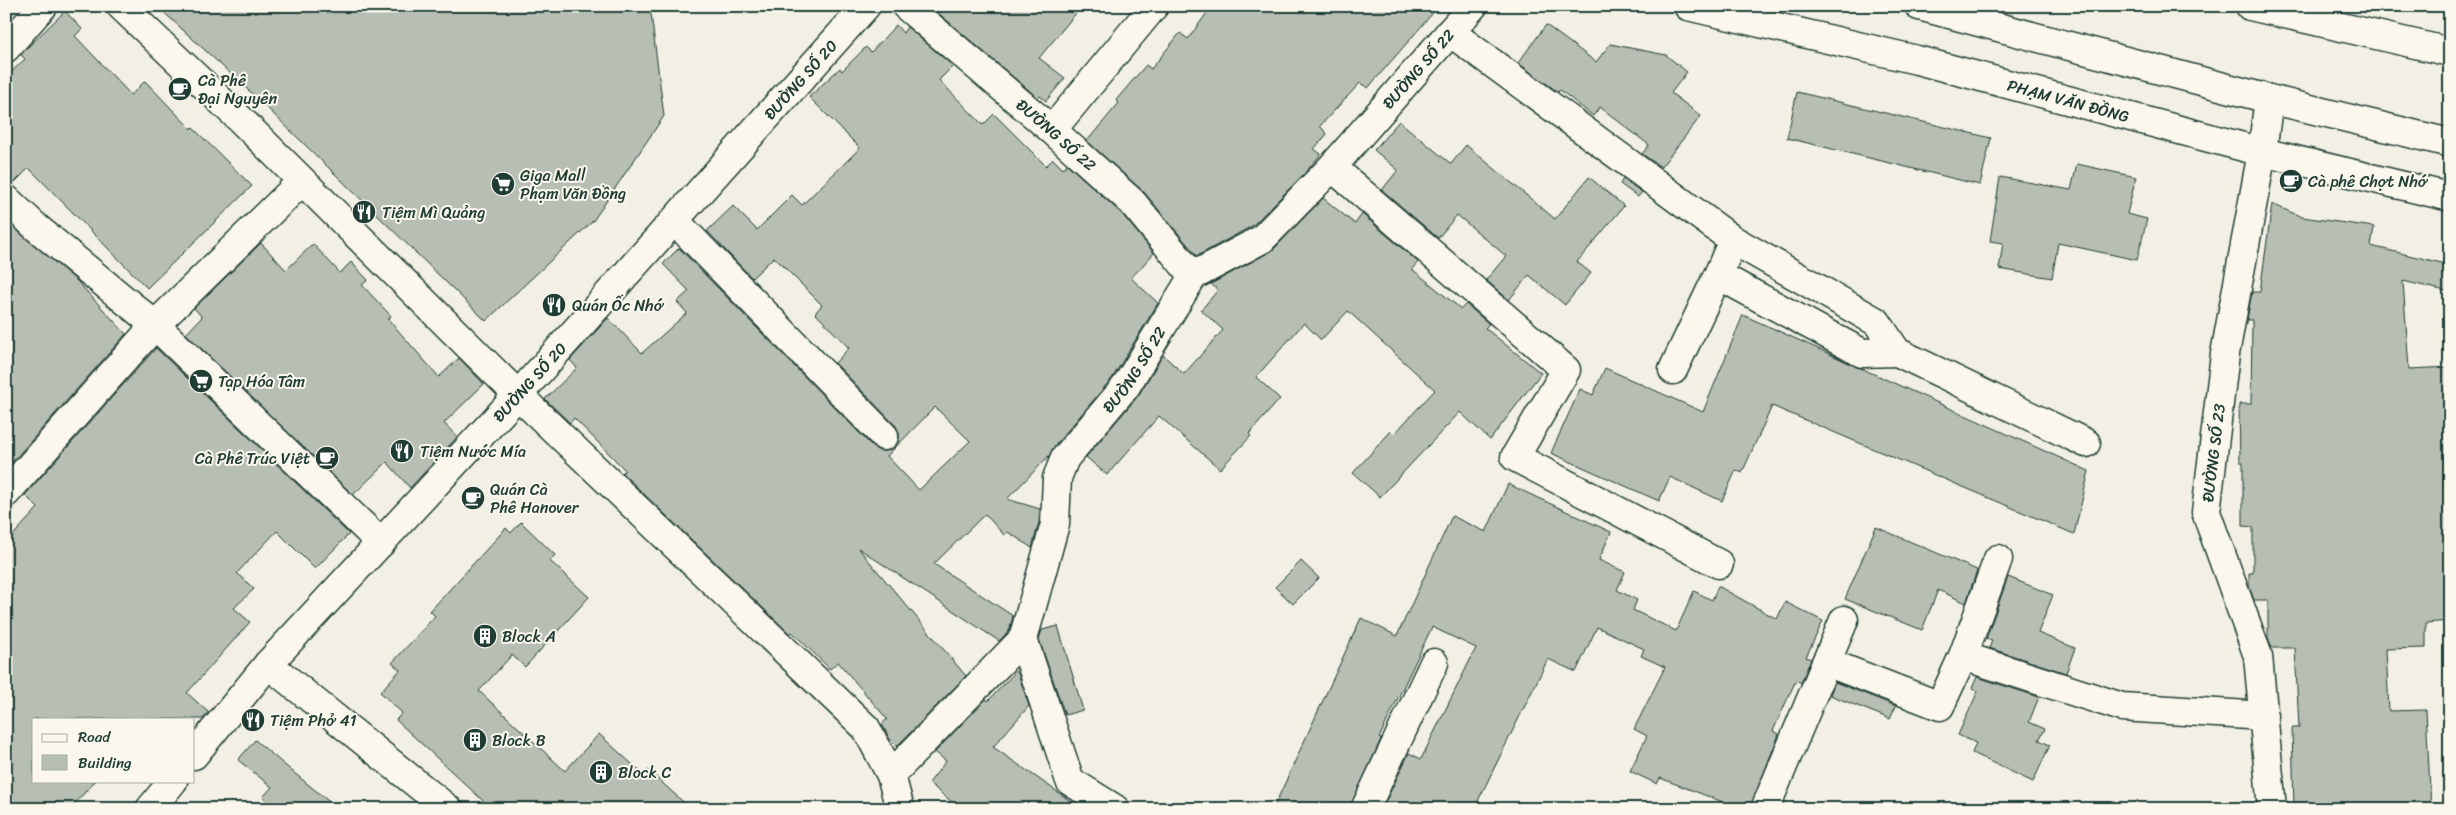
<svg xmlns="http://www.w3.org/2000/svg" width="2456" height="815" font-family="Sriracha,sans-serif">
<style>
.building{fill:#b7beb3;stroke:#1f3d34;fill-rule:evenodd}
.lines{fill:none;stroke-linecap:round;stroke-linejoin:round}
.street-casing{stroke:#1f3d34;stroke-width:31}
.secondary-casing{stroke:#1f3d34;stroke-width:31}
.primary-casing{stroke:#1f3d34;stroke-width:31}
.highway-casing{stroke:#1f3d34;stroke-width:31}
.street{stroke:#fbf7ec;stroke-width:28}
.secondary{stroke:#fbf7ec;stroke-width:28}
.primary{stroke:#fbf7ec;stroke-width:28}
.highway{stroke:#fbf7ec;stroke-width:28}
.labels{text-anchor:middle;stroke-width:4;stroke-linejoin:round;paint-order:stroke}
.street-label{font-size:16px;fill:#1f3d34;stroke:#fbf7ec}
.poi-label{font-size:16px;fill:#1f3d34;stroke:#fbf7ec;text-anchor:start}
</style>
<rect width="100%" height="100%" fill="#f2f0e5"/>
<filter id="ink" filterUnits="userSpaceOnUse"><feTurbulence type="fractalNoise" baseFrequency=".02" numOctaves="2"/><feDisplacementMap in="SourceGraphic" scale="10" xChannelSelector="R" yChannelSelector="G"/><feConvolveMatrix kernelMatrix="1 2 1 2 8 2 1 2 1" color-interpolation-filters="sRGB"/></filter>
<g filter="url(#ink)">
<path class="building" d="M157,6H650L664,116L593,221L486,321L259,100Z
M930,6H1082L1039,58L1065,78L1046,101L1040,96L1038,98Z
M1212,6H1439L1368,88L1360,83L1320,126L1327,134L1314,149L1321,154L1305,173L1252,226L1197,256L1144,192L1087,141L1119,103L1116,100L1146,65L1151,69L1180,33L1188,39Z
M65,11L82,29L75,36L131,95L145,81L191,129L192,127L252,186L147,288L29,168L12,185L6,184V77L25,59L21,55L27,48Z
M896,25L903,33L907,27L953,66L939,80L983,125L994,114L1046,166L1053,159L1063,169L1067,164L1121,213L1154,253L1131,278L1158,303L1113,377L1053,448L1049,456L1007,499L1040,509L1039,522L1032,548L1008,532L1004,535L985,514L934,564L1013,616L1009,631L999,641L858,548L966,676L897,746L889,738L882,724L887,719L838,662L830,669L792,632L790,634L622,473L625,470L574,418L570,423L545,399L577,368L570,360L608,318L642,353L687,313L677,302L689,291L663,264L679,248L873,447L879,451H887L895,447L899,440V433L896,426L835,363L849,348L815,313L822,305L774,257L752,278L707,231L733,206L757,230L792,195L802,205L860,148L809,97L840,68L842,71L866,47L871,52ZM935,407L970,441L919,490L887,456Z
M1546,25L1596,62L1610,44L1666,55L1687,72L1671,93L1701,116L1661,167L1642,154L1649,145L1600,107L1593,116L1560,90L1558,92L1518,63Z
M1797,92L1991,138L1980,185L1787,138Z
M1399,121L1451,164L1466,145L1555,219L1589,177L1624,206L1577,262L1591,273L1565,305L1529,275L1509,300L1486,280L1506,256L1457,215L1438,238L1382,190L1398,170L1374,150Z
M2077,164L2136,177L2127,214L2147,219L2137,260L2058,243L2052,278L1999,269L2003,243L1990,241L2000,177L2071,190Z
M1623,179L1642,192L1638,197L1620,184Z
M1323,198L1355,224L1362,214L1418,262L1412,269L1461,309L1466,304L1489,324L1485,328L1541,373L1490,440L1460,412L1380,497L1353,473L1391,431L1394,434L1435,390L1348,311L1321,340L1304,323L1256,377L1280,399L1249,434L1251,436L1220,469L1159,416L1107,475L1086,457L1138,396L1163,355L1184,374L1223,330L1201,310L1218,290L1211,284L1273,250Z
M2272,204L2302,217L2374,227L2371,246L2450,265V292L2403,281L2409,369L2450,367V621L2426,623V648L2386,649L2389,711L2426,710L2431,809H2294L2292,728H2299L2295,648H2272L2268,637V600H2254L2249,586V573H2253V527L2243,526V462H2240L2239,404H2251L2252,320H2247L2252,292H2260Z
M6,221L76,280L126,334L6,469Z
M261,243L286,270L313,244L340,273L351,262L368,280L362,285L391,316L388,319L439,377L459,358L484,384L444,423L457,437L410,488L387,462L353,495L186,334L202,317L194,308Z
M1743,315L2089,471L2074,534L1772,406L1742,473L1736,470L1722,501L1670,477L1659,501L1551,453L1580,389L1593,395L1605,368L1703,412Z
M156,348L349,534L315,569L277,531L237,573L254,589L234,608L250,622L187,693L208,712L203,719H34V781H95L70,809H6V543L38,508L25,495Z
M1508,484L1611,532L1599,560L1625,572L1617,590L1637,600L1633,610L1676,631L1694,591L1712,600L1718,586L1777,619L1785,602L1823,621L1806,657L1811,659L1801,683L1796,680L1773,731L1779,734L1750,809H1741L1660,778L1657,784L1630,771L1647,736L1634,729L1665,667L1641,656L1644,649L1597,627L1576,672L1548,659L1474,809H1382L1409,753L1421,759L1476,648L1432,627L1379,738L1381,739L1350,809H1273L1361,618L1397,636L1452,516L1486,532Z
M521,522L555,555L550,561L589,597L525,667L512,655L479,691L565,771L599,734L644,775L648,770L691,809H492L396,720L402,713L380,692L400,670L392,663L435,616L430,611L506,528L511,533Z
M1876,527L1977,570L1966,603L1938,590L1922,630L1845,599Z
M1301,561L1319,578L1293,604L1275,587Z
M2008,577L2053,595L2038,633L2075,648L2066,673L1989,648L1992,641L1986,639Z
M1058,626L1083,710L1065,715L1039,639L1042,630Z
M1017,670L1029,706L993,747L1082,809H960L929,783L946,761L935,752L986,699L988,701Z
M1977,677L2039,697L2029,722L2045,729L2039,740L2050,745L2033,782L1972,753L1976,743L1958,735L1978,691L1972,688Z
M1835,682L1896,706L1890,719L1830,695Z
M255,740L287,767L338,809H278L263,797L272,787L238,760Z"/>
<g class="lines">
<g class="street-casing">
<g id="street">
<path d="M121,6L241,120L518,395L866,728L891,775L900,809"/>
<path id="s1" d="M906,6L1052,130L1132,202L1193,276"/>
<path d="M1450,32L1733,240L1877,322L1897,352L2086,443"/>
<path d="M6,48L43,6"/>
<path d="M1052,130L1154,6"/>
<path d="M1332,167L1566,370L1515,457L1719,564"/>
<path d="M6,199L37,228L155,325L381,543"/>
<path d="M675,221L884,436"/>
<path d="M1733,240L1718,275L1862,353L1897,352"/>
<path d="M1673,370L1718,275"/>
<path d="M6,493L155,325L302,181"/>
<path d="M1963,656L2122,707L2264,716"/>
<path d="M1826,662L1940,706L1963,656L1998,559"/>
<path d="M268,664L448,809"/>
<path d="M891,775L1023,639"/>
<path id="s2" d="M1115,809L1070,781L1023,639L1055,524L1057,478L1065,458L1126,386L1193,276L1262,239L1332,167L1473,6"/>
<path d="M1365,809L1434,663"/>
<path d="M1765,809L1844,620"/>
</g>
</g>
<g class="secondary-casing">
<g id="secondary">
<path d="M2269,99L2262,152L2225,354L2206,512L2258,656L2272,809"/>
<path id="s3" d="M194,755L268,664L518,395L866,6"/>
<path d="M150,809L173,781"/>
</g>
</g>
<g class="primary-casing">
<g id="primary">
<path id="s4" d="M1688,6L1917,60L2262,152L2450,197"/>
</g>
</g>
<g class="highway-casing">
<path id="highway" d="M1919,6L2269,99L2450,143
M2250,6L2450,52"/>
</g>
<use href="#street" class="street"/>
<use href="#secondary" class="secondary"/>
<use href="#primary" class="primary"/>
<use href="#highway" class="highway"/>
</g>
</g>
<defs>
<g id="cafe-disc" transform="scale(1.25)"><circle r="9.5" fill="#1f3d34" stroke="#fbf7ec"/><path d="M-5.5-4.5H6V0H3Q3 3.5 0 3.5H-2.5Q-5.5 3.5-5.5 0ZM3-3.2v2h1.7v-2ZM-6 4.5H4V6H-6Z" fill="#fff"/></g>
<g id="supermarket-disc" transform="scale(1.25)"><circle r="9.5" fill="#1f3d34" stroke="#fbf7ec"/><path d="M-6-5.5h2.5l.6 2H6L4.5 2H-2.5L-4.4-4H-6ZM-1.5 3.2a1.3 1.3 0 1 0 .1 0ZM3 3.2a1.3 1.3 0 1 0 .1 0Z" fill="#fff"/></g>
<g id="restaurant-disc" transform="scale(1.25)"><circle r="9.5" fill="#1f3d34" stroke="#fbf7ec"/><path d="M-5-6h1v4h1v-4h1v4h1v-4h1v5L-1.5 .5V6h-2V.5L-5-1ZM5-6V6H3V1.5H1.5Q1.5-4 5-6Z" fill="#fff"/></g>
<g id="building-disc" transform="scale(1.25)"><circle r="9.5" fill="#1f3d34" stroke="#fbf7ec"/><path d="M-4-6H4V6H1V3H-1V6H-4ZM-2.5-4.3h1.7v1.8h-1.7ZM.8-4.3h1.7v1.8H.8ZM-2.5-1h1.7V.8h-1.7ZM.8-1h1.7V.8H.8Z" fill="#fff"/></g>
</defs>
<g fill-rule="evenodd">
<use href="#cafe-disc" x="180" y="89"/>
<use href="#cafe-disc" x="2291" y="181"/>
<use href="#supermarket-disc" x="503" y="184"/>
<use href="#restaurant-disc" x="364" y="212"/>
<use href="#restaurant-disc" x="554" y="305"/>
<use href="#supermarket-disc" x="201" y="381"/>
<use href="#restaurant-disc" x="402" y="451"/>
<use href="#cafe-disc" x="327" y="458"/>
<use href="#cafe-disc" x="473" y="498"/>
<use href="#building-disc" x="485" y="636"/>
<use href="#restaurant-disc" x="253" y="720"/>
<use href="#building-disc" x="475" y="740"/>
<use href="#building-disc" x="601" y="772"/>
</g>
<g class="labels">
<g class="street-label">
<text dy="6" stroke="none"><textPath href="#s2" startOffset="922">ĐƯỜNG SỐ 22</textPath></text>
<text dy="6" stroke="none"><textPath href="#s3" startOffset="908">ĐƯỜNG SỐ 20</textPath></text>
<text dy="6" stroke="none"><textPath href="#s4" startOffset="392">PHẠM VĂN ĐỒNG</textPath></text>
<text dy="6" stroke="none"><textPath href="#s1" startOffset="198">ĐƯỜNG SỐ 22</textPath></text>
<text dy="6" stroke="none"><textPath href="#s2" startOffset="502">ĐƯỜNG SỐ 22</textPath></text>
<text dy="6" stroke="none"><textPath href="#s3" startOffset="502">ĐƯỜNG SỐ 20</textPath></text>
<text transform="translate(2213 453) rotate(-83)" y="6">ĐƯỜNG SỐ 23</text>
</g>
<g class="poi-label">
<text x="198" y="86">Cà Phê<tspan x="198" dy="18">Đại Nguyên</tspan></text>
<text x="520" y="181">Giga Mall<tspan x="520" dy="18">Phạm Văn Đồng</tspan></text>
<text x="2308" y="187">Cà phê Chợt Nhớ</text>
<text x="382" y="218">Tiệm Mì Quảng</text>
<text x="572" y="311">Quán Ốc Nhớ</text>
<text x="218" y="387">Tạp Hóa Tâm</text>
<text x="420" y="457">Tiệm Nước Mía</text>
<text x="310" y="464" text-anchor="end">Cà Phê Trúc Việt</text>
<text x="490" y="495">Quán Cà<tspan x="490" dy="18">Phê Hanover</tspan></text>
<text x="502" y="642">Block A</text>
<text x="270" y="726">Tiệm Phở 41</text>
<text x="492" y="746">Block B</text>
<text x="618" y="778">Block C</text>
</g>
</g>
<rect width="2456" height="815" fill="none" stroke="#fbf7ec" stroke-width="25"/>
<rect x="12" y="12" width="2431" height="790" fill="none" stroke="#1f3d34" stroke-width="2" filter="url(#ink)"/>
<rect x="32" y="718" width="162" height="65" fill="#fbf7ec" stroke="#a3ada2"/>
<rect x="42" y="734" width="25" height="8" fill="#fbf7ec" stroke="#a3ada2"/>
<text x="78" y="742" font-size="15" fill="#1f3d34">Road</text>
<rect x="42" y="755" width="25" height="15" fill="#b7beb3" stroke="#a3ada2"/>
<text x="78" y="768" font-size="15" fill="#1f3d34">Building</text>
</svg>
